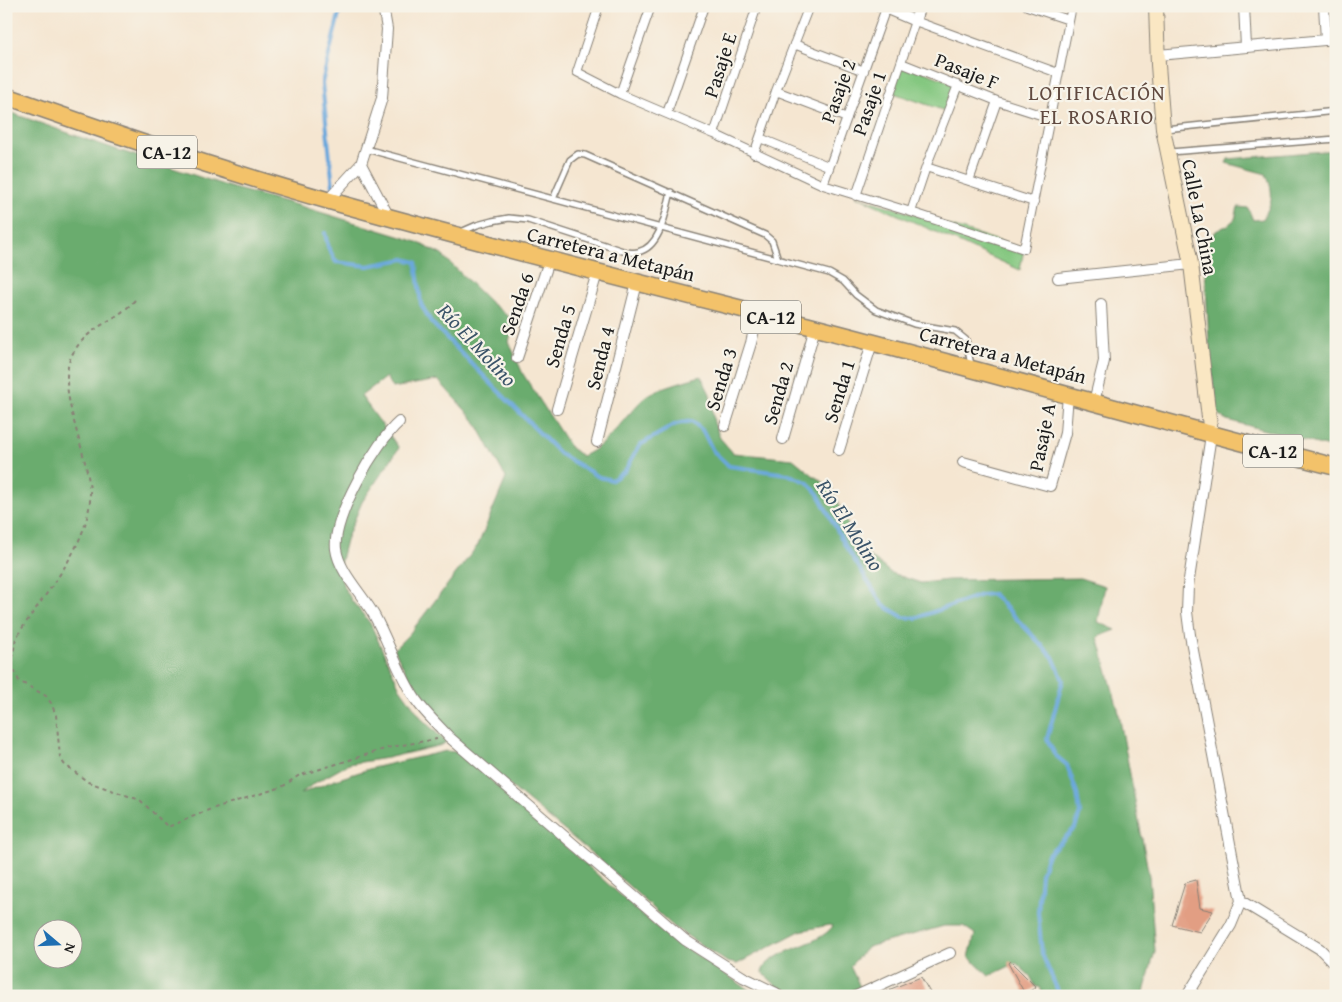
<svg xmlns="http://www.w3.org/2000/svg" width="1342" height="1002" font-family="'Gentium Book Plus',serif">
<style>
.green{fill:#84c780;stroke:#50724e}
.forest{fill:#6bac6e;stroke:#446445;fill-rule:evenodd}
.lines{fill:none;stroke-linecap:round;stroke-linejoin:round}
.stream{stroke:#6aa8dc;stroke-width:4}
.building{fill:#e29e83}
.service-casing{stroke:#888176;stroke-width:8}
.pedestrian-casing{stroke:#888176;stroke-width:10}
.minor-casing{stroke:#888176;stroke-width:12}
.secondary-casing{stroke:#888176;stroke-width:16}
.primary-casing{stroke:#888176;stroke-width:19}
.path{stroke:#888176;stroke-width:2;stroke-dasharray:4 4;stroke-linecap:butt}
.service{stroke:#fff;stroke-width:5}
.pedestrian{stroke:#fff;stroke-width:8}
.minor{stroke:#fff;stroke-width:10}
.secondary{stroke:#fae7c3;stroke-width:14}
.primary{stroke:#f3c26a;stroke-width:16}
.labels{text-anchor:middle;stroke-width:4.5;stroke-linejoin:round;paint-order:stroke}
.shield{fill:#f7f3e8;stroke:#5e5c59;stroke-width:1}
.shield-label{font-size:19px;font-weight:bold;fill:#1c1c1c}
.street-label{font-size:20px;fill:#1c1c1c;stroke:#f7f3e8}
.neighbourhood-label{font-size:21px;letter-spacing:1px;fill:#614a40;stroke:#f7f3e8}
.water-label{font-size:21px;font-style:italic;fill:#3b5469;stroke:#f7f3e8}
</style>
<rect width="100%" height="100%" fill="#f7f3e8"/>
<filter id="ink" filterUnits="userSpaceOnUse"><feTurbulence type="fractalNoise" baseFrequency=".02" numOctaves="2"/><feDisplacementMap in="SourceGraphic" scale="10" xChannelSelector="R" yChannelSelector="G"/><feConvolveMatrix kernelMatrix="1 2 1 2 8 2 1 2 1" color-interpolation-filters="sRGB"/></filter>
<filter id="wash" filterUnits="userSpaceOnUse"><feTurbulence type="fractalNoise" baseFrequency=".0096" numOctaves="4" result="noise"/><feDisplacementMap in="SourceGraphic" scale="20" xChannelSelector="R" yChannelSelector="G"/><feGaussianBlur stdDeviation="1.12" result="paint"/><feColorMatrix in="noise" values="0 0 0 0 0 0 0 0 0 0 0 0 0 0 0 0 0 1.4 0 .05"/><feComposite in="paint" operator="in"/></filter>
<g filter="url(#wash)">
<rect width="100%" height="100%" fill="#f5e6d1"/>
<path class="green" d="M901,63L958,85L948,112L891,92Z
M856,196L1024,249L1020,270Z"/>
<path class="forest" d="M6,111L91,141L233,188L300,206L402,237L417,242L442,255L491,303L514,321L509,342L523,374L570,447L582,456C610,445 624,415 647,396C657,388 687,380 701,376L710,394L714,423L720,438L733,453L793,459L814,476L832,488L853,537L868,555L891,573L921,583L948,580L1080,578L1105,586L1098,622L1116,630L1098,637L1118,709L1149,876L1155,951L1143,996H1044L1040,987H1036L1030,976L1016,963L989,976L969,957L975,934L963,926H944L868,947L850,966L861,989L847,996H787L762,972C769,950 818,947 833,926L829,925L800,931L737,964L727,962L674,927L607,866L451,737L412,684L394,649L410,633L478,545L506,478L475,421L438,380L392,388L386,377L361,396L399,448L362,502L346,540L339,568L343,585L352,601L370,623L400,688L423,720L446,742L442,745L387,758L349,764L313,784L300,794L335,780L372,768L446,751L456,752L465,757L661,931L758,996H6ZM42,930H72V960H42Z
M1336,150V449L1227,420L1220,416L1216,410L1209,343L1204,248L1216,231L1228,225L1235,219L1238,207L1248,208L1253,220L1263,219C1273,201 1274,193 1266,174L1226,163L1228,159Z"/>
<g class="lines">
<path class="stream" d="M333,187L322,83L341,6
M325,233L328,247L336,262L368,266L404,259L416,262L421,304L431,322L560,454L599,477L612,480L625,471L640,445L676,424L692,421L703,431L713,451L729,466L787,474L807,482L818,494L846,547L883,605L903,617L916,618L981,595L993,594L1053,657L1063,680L1047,739L1055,755L1067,765L1077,793L1080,813L1075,828L1048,854L1041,874L1038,912L1042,954L1060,996"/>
</g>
<g id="blocks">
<path class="building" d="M1196,880L1200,908L1213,911L1200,932L1172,925L1185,883Z
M1010,961L1036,987L1025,994L1008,963Z
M921,977L932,996H874L878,994Z"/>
</g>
</g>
<g filter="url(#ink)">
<use href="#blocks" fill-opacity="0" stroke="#888176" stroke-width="1"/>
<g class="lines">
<g class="service-casing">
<path id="service" d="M1165,129L1336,111
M366,149L829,273L843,281L856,295L876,310L914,324L955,331L966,340L971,365
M1170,152L1336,139
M553,199L570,160L578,154L585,155L765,235L772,241L778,259
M461,232L477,225L492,221L509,218L528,220L626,252C629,252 634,253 638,252C661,247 666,211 671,192"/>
</g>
<g class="pedestrian-casing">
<path id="pedestrian" d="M599,6L577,72L620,94L714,134L823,185L911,212L1024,249L1072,6
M1027,6L1069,20
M794,44L864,71
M901,63L997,101L1050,118
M776,91L847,118
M620,94L651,6
M667,113L704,6
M714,134L757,6
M760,138L828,166
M754,154L776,91L809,6
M926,167L1034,202
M969,181L997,101
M823,185L886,8
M856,196L915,21L1058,73
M911,212L926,167L958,85"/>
</g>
<g class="minor-casing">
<path id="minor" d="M880,6L915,21L920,6
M1244,6L1246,47
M1324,6L1326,40
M1158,55L1336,39
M361,164L389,217
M327,201L361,164L382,98L387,29L383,6
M1058,278L1191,264
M517,358L549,261
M1094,402L1104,361L1101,304
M557,409L597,273
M399,422C376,442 332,518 336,549C339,572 363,595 374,615C389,642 398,674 416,700C425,713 438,725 449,737L685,940L743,977L776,993L779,996
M725,426L751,343L758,313
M783,439L815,328
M597,442L637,283
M839,450L872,343
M963,462L1050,486L1065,433L1068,395
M1241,901L1320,949L1336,965
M856,996L950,953
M1187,996L1231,925L1241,901L1190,635L1187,612L1188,586L1211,435"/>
</g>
<g class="secondary-casing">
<path id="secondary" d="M1156,6L1158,65L1163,129L1191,264L1211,435"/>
</g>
<g class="primary-casing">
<path id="primary" d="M6,96C113,134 220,170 330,201C490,246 652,286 813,327C988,372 1161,422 1336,467"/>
</g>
<path class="path" d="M135,300C116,322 89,325 73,353C52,388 93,459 90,501C85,549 49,588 23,627L16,638L13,654V668L19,681L46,696L51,703L56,715L60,757L64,764L88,782L140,800L168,827L211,809L282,787L298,776L391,747L437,739"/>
<use href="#service" class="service"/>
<use href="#pedestrian" class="pedestrian"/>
<use href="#minor" class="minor"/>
<use href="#secondary" class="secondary"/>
<use href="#primary" class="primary"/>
</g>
</g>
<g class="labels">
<g class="shield">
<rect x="137" y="135.5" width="60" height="33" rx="4"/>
<rect x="741" y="300.5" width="60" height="33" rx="4"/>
<rect x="1243" y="434.5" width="60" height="33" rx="4"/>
</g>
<g class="shield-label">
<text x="167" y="159">CA-12</text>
<text x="771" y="324">CA-12</text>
<text x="1273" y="458">CA-12</text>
</g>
<g class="street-label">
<text transform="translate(720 65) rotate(-72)" y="7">Pasaje E</text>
<text transform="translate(967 71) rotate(22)" y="7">Pasaje F</text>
<text transform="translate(838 91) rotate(-70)" y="7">Pasaje 2</text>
<text transform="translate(869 103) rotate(-71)" y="7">Pasaje 1</text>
<text transform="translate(1200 217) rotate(79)" y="7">Calle La China</text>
<text transform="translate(611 254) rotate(14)" y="7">Carretera a Metapán</text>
<text transform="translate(517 304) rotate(-71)" y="7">Senda 6</text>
<text transform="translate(560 336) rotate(-74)" y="7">Senda 5</text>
<text transform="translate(1003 355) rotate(15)" y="7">Carretera a Metapán</text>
<text transform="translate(600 358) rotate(-76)" y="7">Senda 4</text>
<text transform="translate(721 379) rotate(-73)" y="7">Senda 3</text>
<text transform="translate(839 391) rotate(-73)" y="7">Senda 1</text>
<text transform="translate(778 393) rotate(-74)" y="7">Senda 2</text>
<text transform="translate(1042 437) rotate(-79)" y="7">Pasaje A</text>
</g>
<g class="neighbourhood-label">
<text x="1097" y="100">LOTIFICACIÓN<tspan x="1097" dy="24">EL ROSARIO</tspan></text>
</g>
<g class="water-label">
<text transform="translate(477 345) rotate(47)" y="7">Río El Molino</text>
<text transform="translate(850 525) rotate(57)" y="7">Río El Molino</text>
</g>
</g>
<rect width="1342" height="1002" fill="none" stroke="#f7f3e8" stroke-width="25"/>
<g transform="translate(58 944) rotate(109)"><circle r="24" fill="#f7f3e8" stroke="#9f9d96"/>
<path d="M0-4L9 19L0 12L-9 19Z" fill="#1f6fb2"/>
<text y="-8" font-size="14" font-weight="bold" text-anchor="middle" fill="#1c1c1c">N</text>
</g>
</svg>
